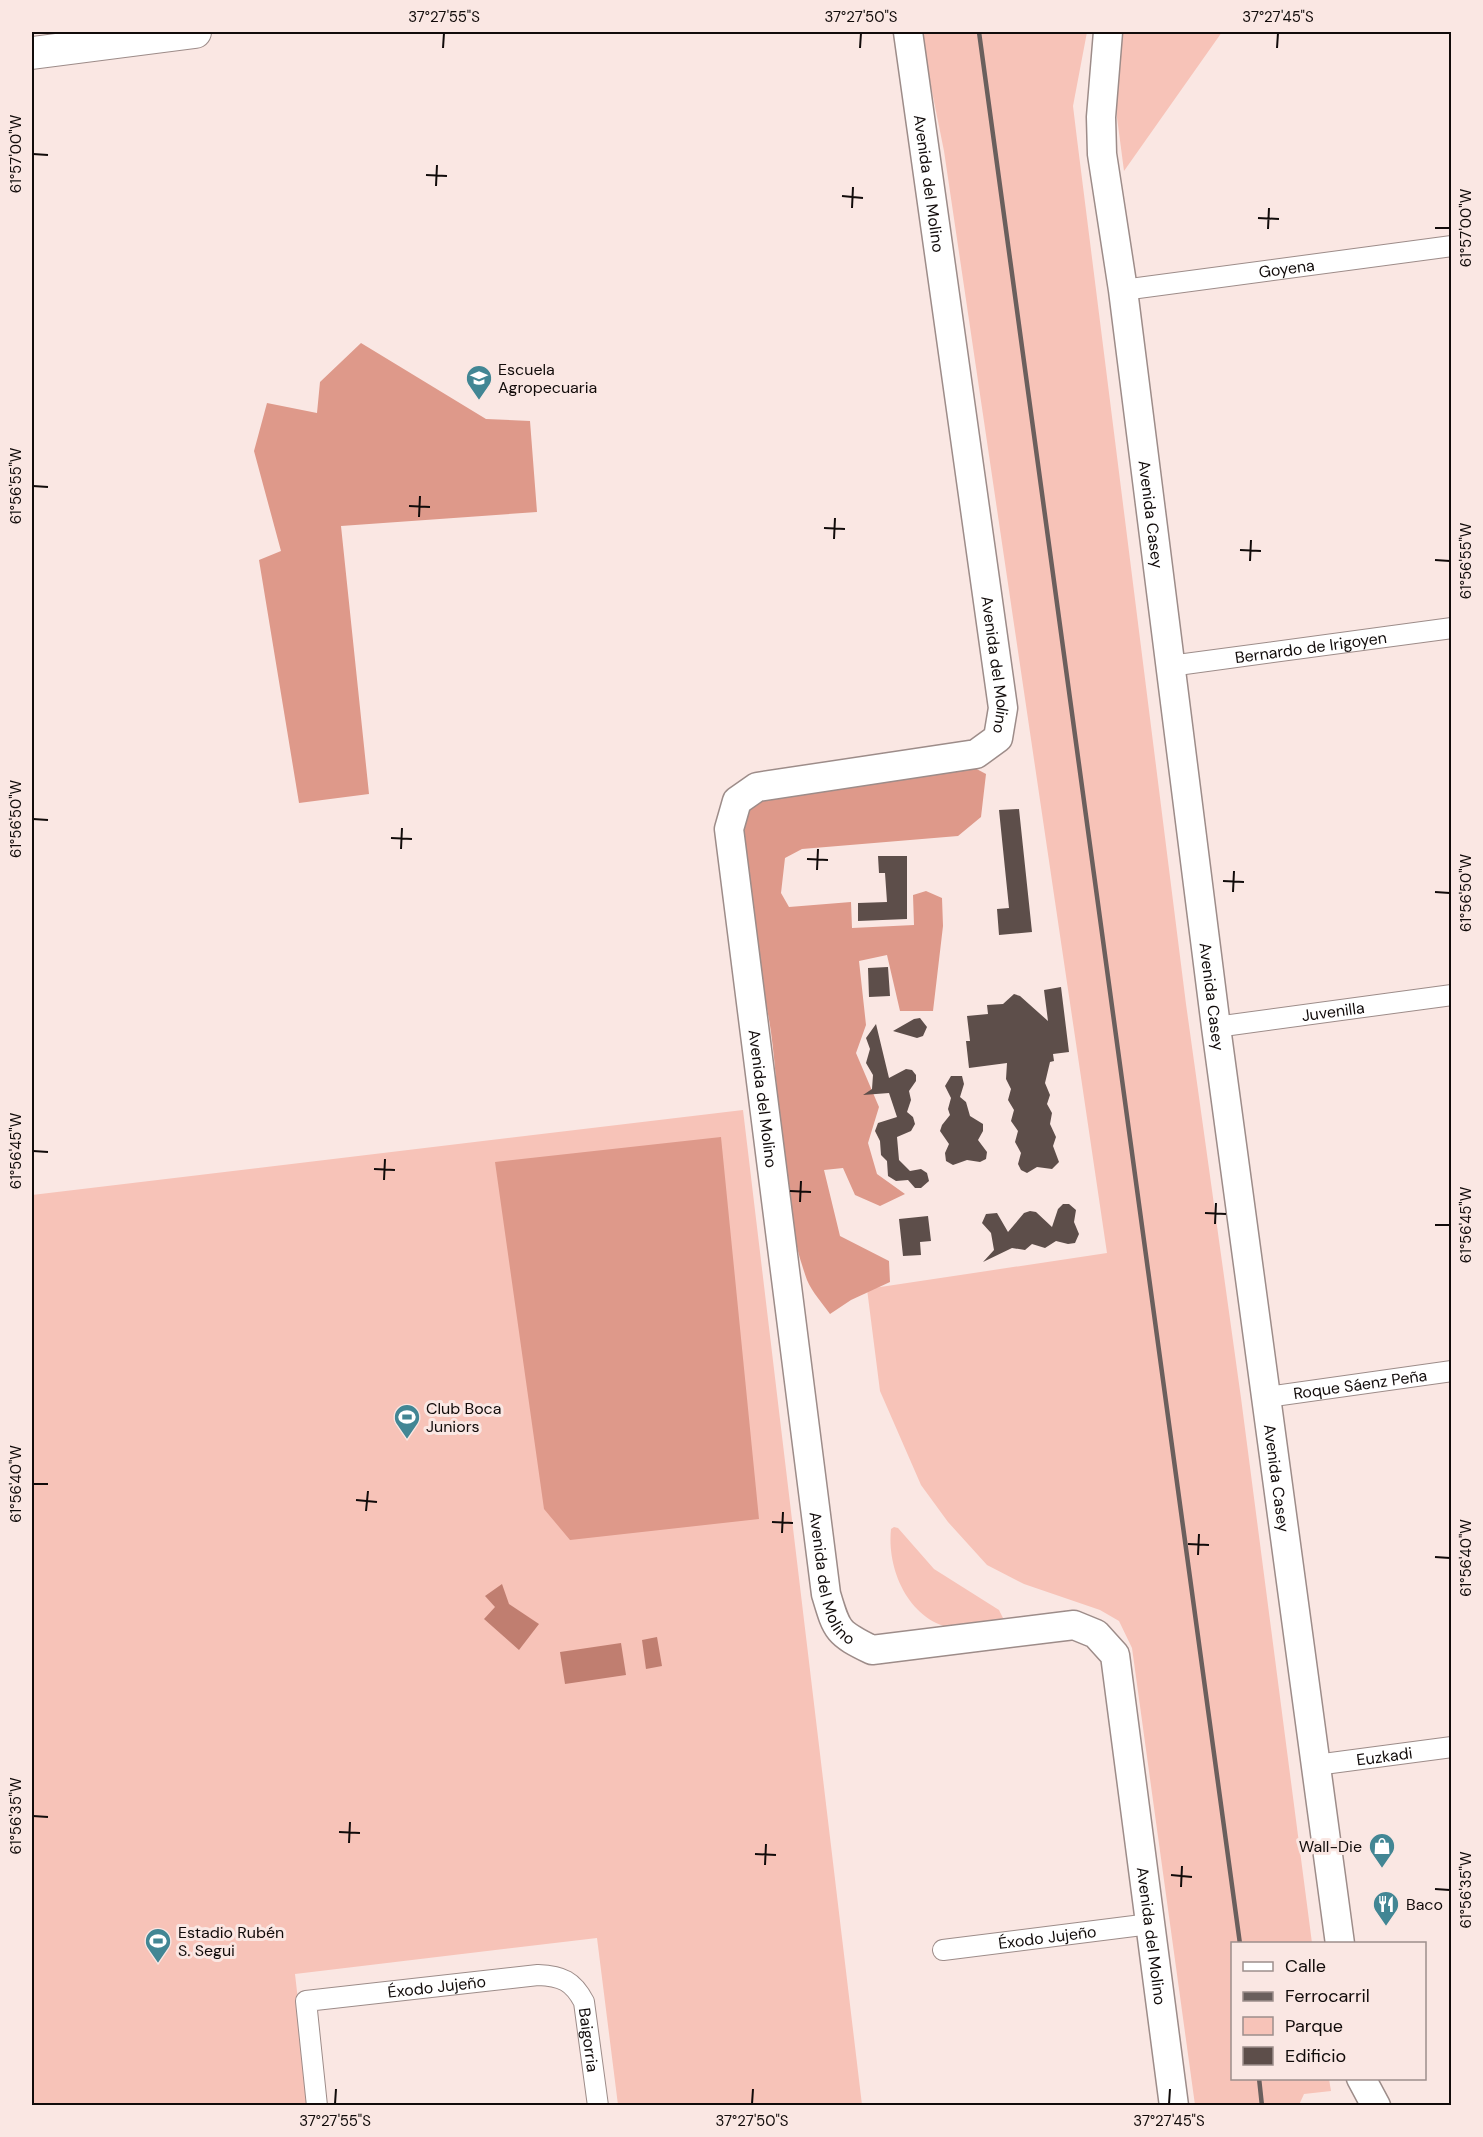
<svg xmlns="http://www.w3.org/2000/svg" width="1483" height="2137" font-family="'DM Sans',sans-serif">
<style>
.green{fill:#f7c3b8}
.forest{fill:#de998a}
.water{fill:#c07e70}
.building{fill:#5d4e4a}
.lines{fill:none;stroke-linecap:round;stroke-linejoin:round}
.street-casing{stroke:#9d8c89;stroke-width:22}
.secondary-casing{stroke:#9d8c89;stroke-width:31}
.primary-casing{stroke:#9d8c89;stroke-width:34}
.street{stroke:#fff;stroke-width:20}
.secondary{stroke:#fff;stroke-width:28}
.primary{stroke:#fff;stroke-width:32}
.rail{stroke:#6a5f5d;stroke-width:4.5}
.ticks{fill:none;stroke:#110b0a;stroke-width:2}
.labels{text-anchor:middle;stroke-width:6;stroke-linejoin:round;paint-order:stroke}
.street-label{font-size:16px;fill:#110b0a;stroke:#fae7e3}
.poi-label{font-size:16px;fill:#110b0a;stroke:#fae7e3;text-anchor:start}
.neatline{fill:none;stroke:#110b0a;stroke-width:2}
.ticks-label{font-size:15px;text-anchor:middle;fill:#110b0a}
</style>
<rect width="100%" height="100%" fill="#fae7e3"/>
<path class="green" d="M920,32H1087L1073,106L1077,139L1186,1004L1241,1398L1312,1943L1232,1944V2078L1329,2079L1331,2091L1304,2094L1299,2105H1195L1132,1648L1119,1621L1100,1610L1024,1584L987,1565L948,1522L921,1485L880,1391L867,1289L1107,1253L944,151Z
M1121,32H1222L1124,171L1113,87Z
M743,1110L862,2105H618L597,1938L295,1974L310,2105H32V1195Z
M894,1527L898,1528L934,1569L999,1610L1004,1620C993,1623 980,1629 968,1629C915,1632 886,1575 891,1529Z"/>
<path class="forest" d="M361,343L486,419L530,421L537,512L341,526L369,794L299,803L259,560L281,551L254,451L267,403L317,413L320,382Z
M971,766L986,774L981,817L958,836L802,849L785,858L781,893L789,907L851,902L852,928L914,925L913,895L926,891L942,898L943,926L933,1011H900L887,955L859,961L866,1025L856,1053L879,1107L868,1143L877,1174L905,1194L880,1206L855,1195L843,1168L824,1170L840,1236L889,1261L890,1282L851,1300L830,1314C823,1304 812,1292 807,1280C779,1202 782,1114 771,1032C761,963 729,874 748,807L767,795Z
M721,1137L759,1519L570,1540L544,1509L495,1162Z"/>
<path class="water" d="M502,1584L509,1604L539,1624L519,1650L484,1619L495,1607L485,1596Z
M657,1637L662,1666L646,1669L642,1640Z
M621,1643L626,1675L565,1684L560,1652Z"/>
<path class="building" d="M1019,809L1032,932L999,935L997,909L1009,908L999,810Z
M878,856H907V919L858,921V903L887,902L885,873H879Z
M888,967L890,996L869,997L868,968Z
M1061,987L1069,1052L1053,1054L1054,1061L1050,1062L1045,1083L1050,1095L1047,1104L1052,1113L1050,1124L1056,1137L1053,1146L1059,1162L1052,1169L1037,1167L1027,1173L1021,1170L1018,1164L1021,1153L1015,1142L1018,1131L1011,1121L1014,1110L1008,1100L1011,1089L1006,1079L1007,1063L969,1068L966,1041H970L967,1016L988,1014L987,1005L1003,1004L1014,994L1020,996L1048,1021L1044,990Z
M920,1018L927,1027L923,1036L917,1038L893,1031L914,1019Z
M876,1024L889,1078L906,1069L912,1070L916,1075V1081L909,1091L911,1100L907,1112L913,1117L915,1124L911,1131L897,1137L899,1160L910,1171L921,1169L927,1173L929,1181L921,1188H915L908,1180L896,1181L888,1176L887,1161L881,1155L880,1141L875,1131L878,1123L897,1117L889,1093L863,1095L872,1089L873,1075L866,1063L870,1049L866,1038Z
M951,1076H962L964,1084L960,1097L966,1102L970,1116L983,1124V1131L978,1140L987,1152L986,1159L980,1162L967,1160L953,1165L946,1161L945,1153L949,1144L940,1131L942,1125L950,1115L948,1109L951,1098L945,1086Z
M1063,1204H1069L1076,1210L1074,1222L1079,1234L1075,1243L1068,1244L1056,1241L1045,1248L1032,1244L1025,1250L1012,1248L983,1262L994,1250L991,1233L982,1223L986,1214L997,1213L1008,1232L1024,1213L1030,1211L1036,1212L1052,1227L1058,1209Z
M928,1216L931,1241L920,1242L921,1255L903,1256L899,1219Z"/>
<g class="lines">
<g class="street-casing">
<g id="street">
<path id="s1" d="M1123,290L1452,246"/>
<path id="s2" d="M1170,666L1452,628"/>
<path id="s3" d="M1216,1027L1452,995"/>
<path id="s4" d="M1268,1397L1452,1371"/>
<path id="s5" d="M1316,1765L1452,1747"/>
<path id="s6" d="M943,1950L1150,1924"/>
<path id="s7" d="M317,2106L306,2001L538,1975C562,1976 573,1981 584,2002L598,2106"/>
</g>
</g>
<g class="secondary-casing">
<g id="secondary">
<path id="s8" d="M908,32L1003,708L998,738L976,754L757,787L737,801L729,829L826,1594C837,1631 837,1633 872,1650L1074,1625L1096,1634L1115,1655L1174,2106"/>
<path id="s9" d="M1108,32L1101,117L1102,154L1123,290L1216,1027L1340,1944"/>
<path d="M1361,2078L1376,2106"/>
</g>
</g>
<g class="primary-casing">
<path id="primary" d="M32,53L195,32"/>
</g>
<use href="#street" class="street"/>
<use href="#secondary" class="secondary"/>
<use href="#primary" class="primary"/>
<path class="rail" d="M979,32L1240,1944
M1259,2078L1262,2106"/>
</g>
<path class="ticks" d="M443,48L444,33M860,48L861,33M1277,48L1278,33M33,154L48,155M426,175L447,176M436,186L437,165M842,196L863,198M852,208L853,187M1258,218L1279,219M1435,228H1450M1268,229L1269,208M33,486L48,487M409,506L430,507M419,517L420,496M824,528L845,529M834,539L835,518M1240,550L1261,551M1435,560L1450,561M1250,561L1251,540M33,819L48,820M391,838L412,839M401,849L402,828M807,859L828,860M817,870L818,849M1223,881L1244,882M1233,892L1234,871M1435,892L1450,893M33,1151L48,1152M374,1169L395,1170M384,1180L385,1159M790,1191L811,1192M800,1202L801,1181M1205,1213L1226,1214M1215,1224L1216,1203M1435,1225H1450M33,1484H48M356,1500L377,1502M366,1511L368,1491M772,1522L793,1523M782,1533L783,1512M1188,1544L1209,1545M1198,1555L1199,1534M1435,1557L1450,1558M33,1816L48,1817M339,1832L360,1833M349,1843L350,1822M755,1854L776,1855M765,1865L766,1844M1171,1875L1192,1877M1181,1887L1182,1866M1435,1889L1450,1890M335,2104L336,2089M752,2104L753,2089M1169,2104L1170,2089"/>
<defs>
<g id="school-pin" transform="scale(1.35)"><path d="M0 17L-7.5 6A9.5 9.5 0 1 1 7.5 6Z" fill="#428694" stroke="#fae7e3"/><path d="M0-5L7-2L0 1L-7-2ZM-4 1L0 2.5L4 1V4Q0 6-4 4Z" fill="#fff"/></g>
<g id="stadium-pin" transform="scale(1.35)"><path d="M0 17L-7.5 6A9.5 9.5 0 1 1 7.5 6Z" fill="#428694" stroke="#fae7e3"/><path d="M0-5a6.5 5 0 1 0 0 10a6.5 5 0 1 0 0-10ZM-3.5-1.8h7v3.6h-7Z" fill="#fff"/></g>
<g id="shop-pin" transform="scale(1.35)"><path d="M0 17L-7.5 6A9.5 9.5 0 1 1 7.5 6Z" fill="#428694" stroke="#fae7e3"/><path d="M-5-2.5h2.3a2.7 3.5 0 0 1 5.4 0H5L5.5 6h-11ZM-1.5-2.5h3a1.5 2.3 0 0 0-3 0Z" fill="#fff"/></g>
<g id="restaurant-pin" transform="scale(1.35)"><path d="M0 17L-7.5 6A9.5 9.5 0 1 1 7.5 6Z" fill="#428694" stroke="#fae7e3"/><path d="M-5-6h1v4h1v-4h1v4h1v-4h1v5L-1.5 .5V6h-2V.5L-5-1ZM5-6V6H3V1.5H1.5Q1.5-4 5-6Z" fill="#fff"/></g>
</defs>
<g fill-rule="evenodd">
<use href="#school-pin" x="479" y="378"/>
<use href="#stadium-pin" x="407" y="1417"/>
<use href="#shop-pin" x="1382" y="1846"/>
<use href="#restaurant-pin" x="1386" y="1904"/>
<use href="#stadium-pin" x="158" y="1941"/>
</g>
<g class="labels">
<g class="street-label">
<text dy="6" stroke="none"><textPath href="#s8" startOffset="153">Avenida del Molino</textPath></text>
<text dy="6" stroke="none"><textPath href="#s1" startOffset="165">Goyena</textPath></text>
<text dy="6" stroke="none"><textPath href="#s9" startOffset="486">Avenida Casey</textPath></text>
<text dy="6" stroke="none"><textPath href="#s2" startOffset="142">Bernardo de Irigoyen</textPath></text>
<text dy="6" stroke="none"><textPath href="#s8" startOffset="639">Avenida del Molino</textPath></text>
<text dy="6" stroke="none"><textPath href="#s9" startOffset="972">Avenida Casey</textPath></text>
<text dy="6" stroke="none"><textPath href="#s3" startOffset="118">Juvenilla</textPath></text>
<text dy="6" stroke="none"><textPath href="#s8" startOffset="1287">Avenida del Molino</textPath></text>
<text dy="6" stroke="none"><textPath href="#s4" startOffset="93">Roque Sáenz Peña</textPath></text>
<text dy="6" stroke="none"><textPath href="#s9" startOffset="1458">Avenida Casey</textPath></text>
<text dy="6" stroke="none"><textPath href="#s8" startOffset="1773">Avenida del Molino</textPath></text>
<text dy="6" stroke="none"><textPath href="#s5" startOffset="69">Euzkadi</textPath></text>
<text dy="6" stroke="none"><textPath href="#s8" startOffset="2402">Avenida del Molino</textPath></text>
<text dy="6" stroke="none"><textPath href="#s6" startOffset="105">Éxodo Jujeño</textPath></text>
<text dy="6" stroke="none"><textPath href="#s7" startOffset="237">Éxodo Jujeño</textPath></text>
<text dy="6" stroke="none"><textPath href="#s7" startOffset="434">Baigorria</textPath></text>
</g>
<g class="poi-label">
<text x="498" y="375">Escuela<tspan x="498" dy="18">Agropecuaria</tspan></text>
<text x="426" y="1414">Club Boca<tspan x="426" dy="18">Juniors</tspan></text>
<text x="1362" y="1852" text-anchor="end">Wall-Die</text>
<text x="1406" y="1910">Baco</text>
<text x="178" y="1938">Estadio Rubén<tspan x="178" dy="18">S. Segui</tspan></text>
</g>
</g>
<rect width="1483" height="2137" fill="none" stroke="#fae7e3" stroke-width="66"/>
<rect x="1231" y="1942" width="195" height="138" fill="#fae7e3" stroke="#9d8f8c" stroke-width="1.5"/>
<rect x="1243" y="1962" width="30" height="9" fill="#ffffff" stroke="#9d8f8c" stroke-width="1.5"/>
<text x="1285" y="1972" font-size="18" fill="#110b0a">Calle</text>
<rect x="1243" y="1992" width="30" height="9" fill="#6a5f5d" stroke="#9d8f8c" stroke-width="1.5"/>
<text x="1285" y="2002" font-size="18" fill="#110b0a">Ferrocarril</text>
<rect x="1243" y="2017" width="30" height="18" fill="#f7c3b8" stroke="#9d8f8c" stroke-width="1.5"/>
<text x="1285" y="2032" font-size="18" fill="#110b0a">Parque</text>
<rect x="1243" y="2047" width="30" height="18" fill="#5d4e4a" stroke="#9d8f8c" stroke-width="1.5"/>
<text x="1285" y="2062" font-size="18" fill="#110b0a">Edificio</text>
<rect x="33" y="33" width="1417" height="2071" class="neatline"/>
<g class="ticks-label">
<text x="444" y="22">37°27'55"S</text>
<text x="861" y="22">37°27'50"S</text>
<text x="1278" y="22">37°27'45"S</text>
<text transform="translate(16 154) rotate(-90)" y="5">61°57'00"W</text>
<text transform="translate(1466 228) rotate(-90)" y="5">61°57'00"W</text>
<text transform="translate(16 486) rotate(-90)" y="5">61°56'55"W</text>
<text transform="translate(1466 561) rotate(-90)" y="5">61°56'55"W</text>
<text transform="translate(16 819) rotate(-90)" y="5">61°56'50"W</text>
<text transform="translate(1466 893) rotate(-90)" y="5">61°56'50"W</text>
<text transform="translate(16 1151) rotate(-90)" y="5">61°56'45"W</text>
<text transform="translate(1466 1225) rotate(-90)" y="5">61°56'45"W</text>
<text transform="translate(16 1484) rotate(-90)" y="5">61°56'40"W</text>
<text transform="translate(1466 1558) rotate(-90)" y="5">61°56'40"W</text>
<text transform="translate(16 1816) rotate(-90)" y="5">61°56'35"W</text>
<text transform="translate(1466 1890) rotate(-90)" y="5">61°56'35"W</text>
<text x="335" y="2126">37°27'55"S</text>
<text x="752" y="2126">37°27'50"S</text>
<text x="1169" y="2126">37°27'45"S</text>
</g>
</svg>
